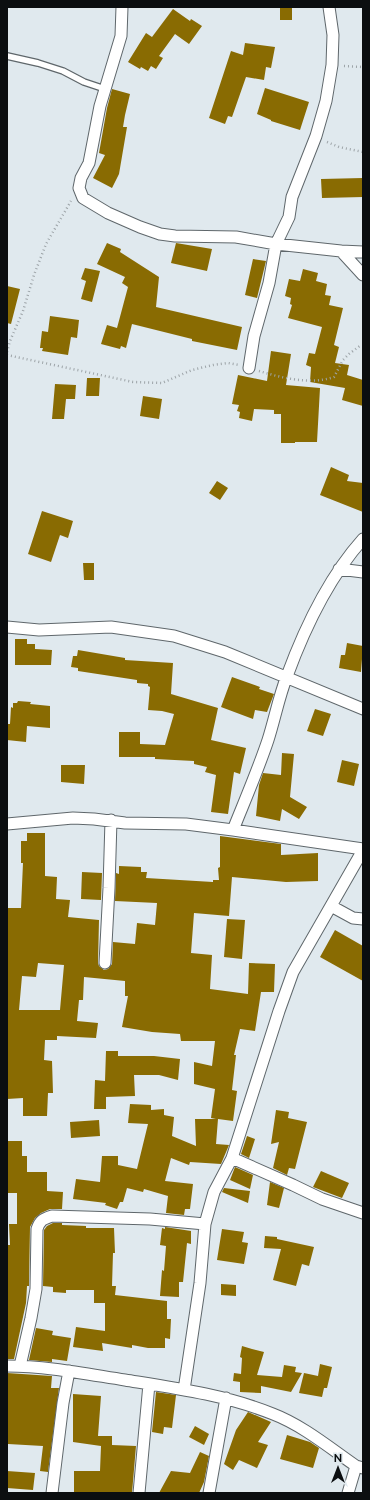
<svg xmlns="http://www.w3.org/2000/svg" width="370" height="1500" font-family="Raleway,sans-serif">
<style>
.building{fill:#896b02;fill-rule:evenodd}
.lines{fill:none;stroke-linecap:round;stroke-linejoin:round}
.lane-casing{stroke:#5f676b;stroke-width:8}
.street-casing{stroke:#5f676b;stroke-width:13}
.path{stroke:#9da4a8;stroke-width:2.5;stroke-dasharray:1 3;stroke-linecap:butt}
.lane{stroke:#fff;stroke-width:5.5}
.street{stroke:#fff;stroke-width:11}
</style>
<rect width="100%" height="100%" fill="#e0e9ee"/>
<path class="building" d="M280,7H292V20H280Z
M173,9L190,21L191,19L202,26L189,44L175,34L159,56L163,58L156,69L151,66L148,71L141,67L140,69L128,62L146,33L152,37Z
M245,43L275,47L271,68L266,67L264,80L246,77L232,117L228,116L225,124L209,118L231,51L243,55Z
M265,88L309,102L300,130L271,121V120L257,114Z
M112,89L130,94L125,115L123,127H127L119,174L112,188L93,178L105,155L99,153L107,108Z
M363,178V197L322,198L321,179Z
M107,243L121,249L120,252L159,277L156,307L242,327L237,350L192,341V339L132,324L126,348L121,346L120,349L101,344L107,325L117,328L128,287L122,283L125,277L97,264Z
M176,243L212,249L207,271L171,263Z
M253,259L266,261L257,298L245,295Z
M85,268L100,271L92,302L81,299L86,281L81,279Z
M303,269L318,273L316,281L327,284L325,295L331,296L329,305L343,308L334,345L339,347L335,363L349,365L347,375L363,380V406L342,400L345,388L310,382L311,367L306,365L309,353L315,354L322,327L288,318L292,305L290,304L291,298L285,296L289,279L300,281Z
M7,286L20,289L11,324L7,323Z
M50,316L79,320L77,338L71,337L68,355L42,351L43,348H40L42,331L48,332Z
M271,351L291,354L286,385L320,388L317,442H295V443H281V414H274V410L254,409L252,421L239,418L240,412L237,411L239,405L232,404L238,375L267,381Z
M87,378H100L99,396H86Z
M55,384L76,385L75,399H66L64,419H52Z
M143,396L162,399L159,419L140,416Z
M331,467L349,475L347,481L363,483V512L320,495Z
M217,481L228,488L220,500L209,493Z
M42,511L73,521L68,538L60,535L51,562L28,554Z
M83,563H94V580H84Z
M15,639H27V644H35V649L52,650L51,665H15Z
M347,643L363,646L361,672L339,668L341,655H345Z
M78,650L125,658V660L173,663L171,694L218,708L211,740L246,748L240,774L234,772L228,814L211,812L216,775L205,772L207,767L194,764V761L155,759V757H119V732H140V744L165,745L174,714L162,711L148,710L150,687L148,686V684L137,683V680L78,671V668L71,667L73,656H77Z
M232,677L260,687L259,689L274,694L267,712L255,710L253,719L221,707Z
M18,701L31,702L30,704L50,706V728L27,726L26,742L7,740V724H10L11,707L13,708V703H17Z
M315,709L331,714L323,736L307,731Z
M282,753L294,754L290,797L307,807L299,819L282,809L280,821L256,816L259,785L263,773L281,775Z
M342,760L359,764L354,786L337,782Z
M61,765H85L84,784L61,782Z
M27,833H45V876L57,877L56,899L70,900L68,917L99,920L98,963L99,966L104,970L108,969L112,964L113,942L135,944L137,923L155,925L157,903L115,901L116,873L119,874V866L141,867V872H147L146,878L213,882V880H219L218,868L220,867V836L281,844V855L318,853V881L286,882L232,877L229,916L194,913L191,953L212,955L210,989L248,994L249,963L275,964L274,992H261L255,1031L240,1029L234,1055H236L232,1090L237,1091L233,1121L218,1119L216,1144L229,1145L221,1164L190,1162L189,1165L171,1158L165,1181L193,1184L190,1209H185L184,1215L166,1213L168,1196L144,1189L143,1192L127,1188L123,1202H120L117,1209L105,1205L106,1203L73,1199L76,1179L100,1182L102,1156H118V1165L137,1169L148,1124L128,1123L130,1104L151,1105V1110L164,1109V1115L174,1117L172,1136L196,1146L195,1119H216L211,1118L215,1089L194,1084V1062L212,1066L215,1041H181L180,1034L152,1032L122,1027L128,996H125V981L84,977L83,1000H79L77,1021L98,1023L96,1038L57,1036V1040H45L44,1060L52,1061L53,1093H48L47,1116H23V1098L7,1099V908H21L23,863H21V841H27ZM38,963L64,965L60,1010H19L22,976L36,977Z
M82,872L102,873L101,900L81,899Z
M227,919L245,920L242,959L224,957Z
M335,930L363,946V981L320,957Z
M106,1051H118V1056H154L180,1059L178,1080L159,1075H134L135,1096L106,1097V1109H94L95,1080L105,1081Z
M276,1110L289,1112L288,1118L307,1122L295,1169L289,1168L287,1175L273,1168L279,1142L271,1144Z
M99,1120L100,1136L71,1138L70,1122Z
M247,1136L255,1139L249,1158L241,1154Z
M7,1141H22V1156H27V1172H47V1191L63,1192L62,1209H50L41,1213L35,1218L30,1227L29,1286H27L26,1303L14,1359H7V1263L8,1245H10L9,1224H17V1193H7Z
M235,1167L253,1175L250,1189L230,1180Z
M321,1171L349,1183L342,1198L313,1187Z
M270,1182L284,1188L279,1208L267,1205Z
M224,1188L250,1191L248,1203L222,1192Z
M53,1223H62V1225L86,1226V1228H114L115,1253H113L112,1286H116L115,1295L167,1301V1319H171L170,1339L165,1338V1348H148L132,1345V1348L102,1343L103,1351L73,1347L76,1327L105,1331V1303H94V1290H66V1293L53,1292V1287L43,1286L44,1230L47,1226Z
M165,1227L191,1231V1244L187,1243L183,1282H179V1297L160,1296L162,1270L164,1271L166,1246L160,1245L162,1228L165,1229Z
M222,1229L244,1232L242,1242L248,1243L244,1264L217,1260Z
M265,1236L277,1237V1239L314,1247L309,1266L302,1264L296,1286L273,1280L281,1249L264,1248Z
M221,1284L236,1285V1296L221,1295Z
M36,1328L53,1331L52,1335L71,1338L67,1361L52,1359V1362L29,1360Z
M242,1346L252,1349V1352V1349L264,1352L257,1375L282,1377L284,1365L296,1367L295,1372L302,1373L291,1392L261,1386V1393L240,1392V1382L233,1381L234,1373L241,1374L242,1358L240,1357Z
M320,1364L332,1367L327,1388H324L322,1397L299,1393L304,1373L318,1376Z
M7,1373L52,1376L51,1388H59L48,1472L40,1471L43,1446L8,1444Z
M156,1392L176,1395L172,1428L164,1427L163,1434L152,1432Z
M73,1394L101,1396L98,1436H112V1445L136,1446L132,1493H74V1471H100L101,1446L73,1442Z
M248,1412L271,1422L258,1442L268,1445L257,1468L239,1460L233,1470L224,1464L236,1430Z
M195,1426L209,1434L204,1445L189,1437Z
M287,1435L310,1442L319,1448L313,1468L280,1459Z
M200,1452L209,1456L204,1482L199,1493H159L171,1471L190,1473Z
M7,1471L35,1473L33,1490L7,1488Z"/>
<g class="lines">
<g class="lane-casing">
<path id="lane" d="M7,56L38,63L63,71L84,82L105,89"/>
</g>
<g class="street-casing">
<path id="street" d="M122,7L121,36L100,106L89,163L81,178L79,188L83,198L108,213L140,227L160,234L175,236L236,237L276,244L341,251L363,275
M341,251L363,252
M249,368L254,336L269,283L276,244L289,217L292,197L316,136L326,101L332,65L333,35L329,7
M339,569L363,572
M7,627L39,630L111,627L174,636L225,652L363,709
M7,824L73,818L94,819L125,823L186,824L233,830L363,849
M233,830C245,800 258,770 268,740C275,718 279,696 287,676C305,627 328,578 363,539
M331,906L353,918L363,919
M105,963L109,888L111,820
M232,1158L293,1185L322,1199L363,1213
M7,1366C46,1366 86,1374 125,1380C175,1388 226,1395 273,1414C302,1425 330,1448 356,1466L363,1468
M20,1366L31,1318L36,1289L37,1229C40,1220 43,1219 52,1216L150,1219L205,1224
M184,1390L200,1283L205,1224L214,1192L232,1158L279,1011L293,972L363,850
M52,1493L63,1403L69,1371
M139,1493L149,1384
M209,1493L226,1398
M348,1493L356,1466"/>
</g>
<path class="path" d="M344,66L363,67
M327,142L339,147L363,152
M7,352L10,341L23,311L34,275L46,244L71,201
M7,355L133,382L162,383L192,370L213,365L228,363L239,365
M259,371C282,378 310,385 334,377L343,360L349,354L361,345"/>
<use href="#lane" class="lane"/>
<use href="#street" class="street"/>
</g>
<rect width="370" height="1500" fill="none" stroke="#0b0e10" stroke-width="16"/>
<g transform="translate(338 1468)" stroke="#e0e9ee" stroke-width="3" paint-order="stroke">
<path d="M0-3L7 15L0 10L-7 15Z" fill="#0b0e10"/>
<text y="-6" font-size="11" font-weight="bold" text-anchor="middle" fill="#0b0e10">N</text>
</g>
</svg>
